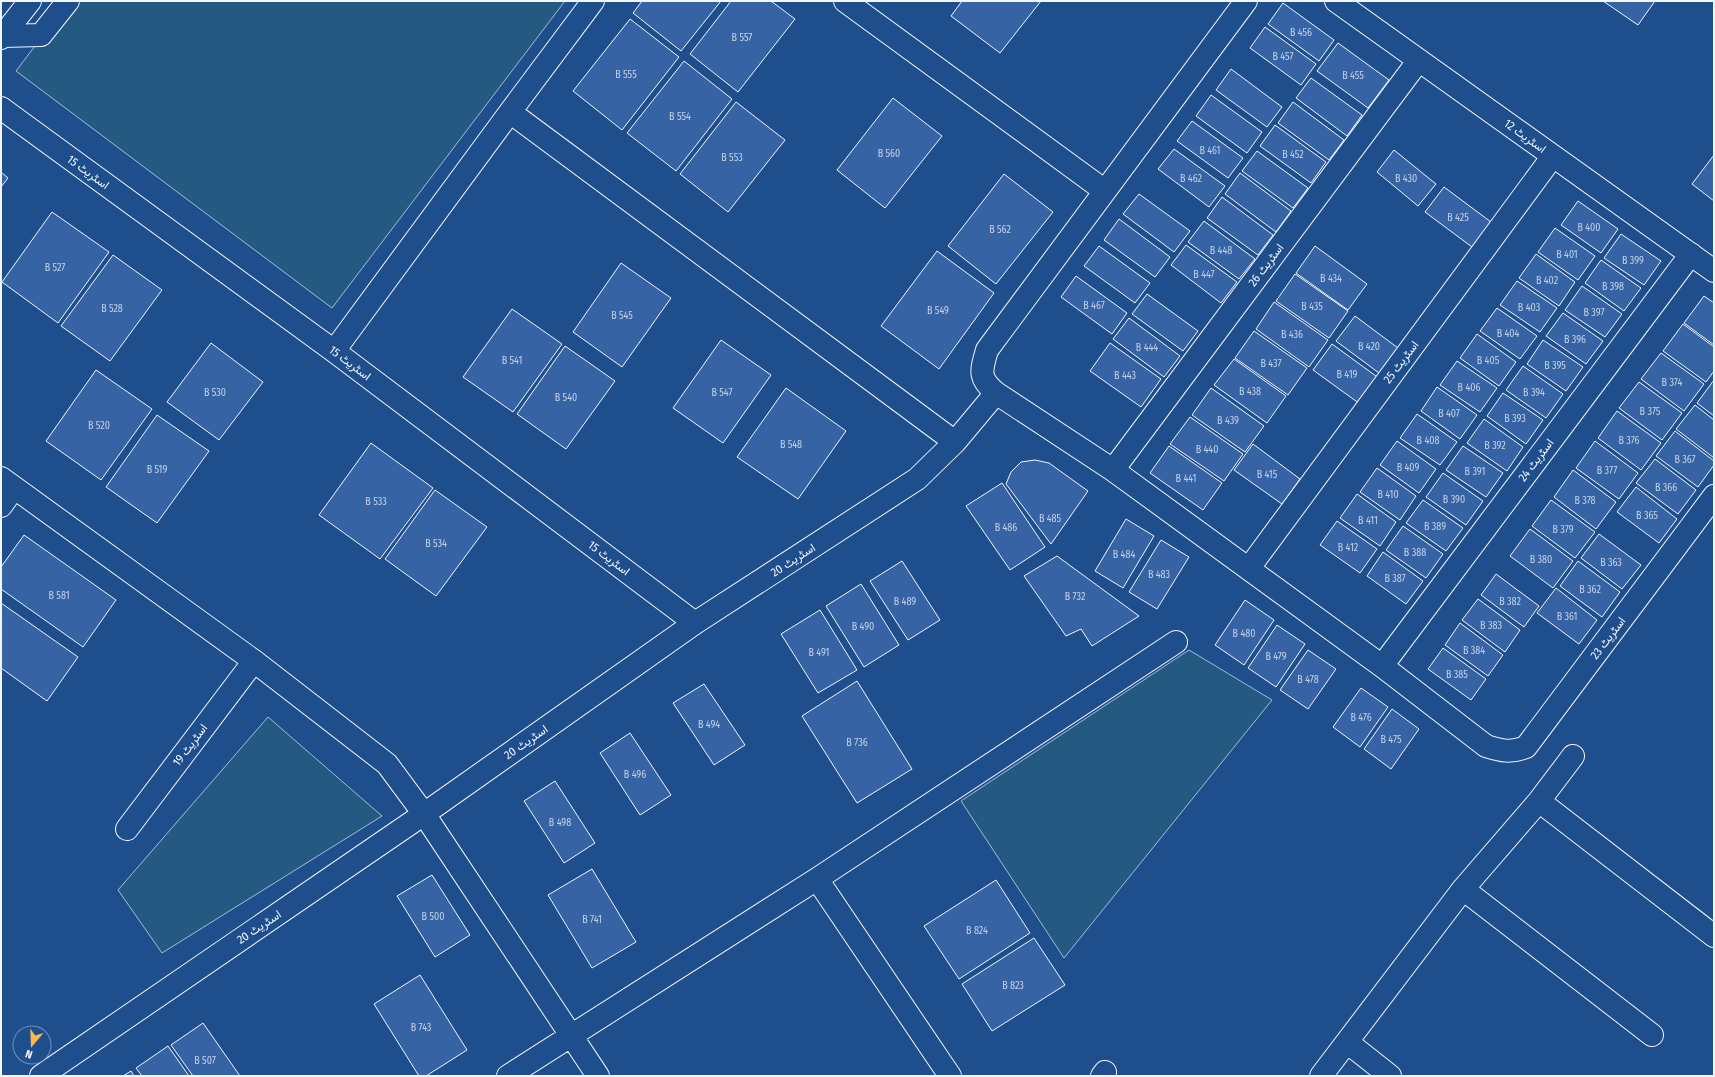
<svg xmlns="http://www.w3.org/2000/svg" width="1715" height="1077" font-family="'Fira Sans Condensed',Vazirmatn,sans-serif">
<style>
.green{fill:#245a82;stroke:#a8bbd7}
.building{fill:#3563a3;stroke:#f2f6ff}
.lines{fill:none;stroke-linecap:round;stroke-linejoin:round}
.street-casing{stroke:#f2f6ff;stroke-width:24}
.secondary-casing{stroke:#f2f6ff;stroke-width:24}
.street{stroke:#1f4e8c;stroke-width:22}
.secondary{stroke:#1f4e8c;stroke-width:22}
.labels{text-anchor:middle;stroke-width:3;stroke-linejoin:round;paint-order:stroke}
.number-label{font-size:10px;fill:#c3d1e8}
.street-label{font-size:12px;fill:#f2f6ff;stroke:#1f4e8c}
</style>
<rect width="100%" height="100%" fill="#1f4e8c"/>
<path class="green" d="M69,1H565L332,308L16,71Z
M1189,650L1272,700L1064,958L961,801Z
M268,717L382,816L162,953L118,890Z"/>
<path class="building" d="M642,1H721L681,51L633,13Z
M731,1H771L795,19L738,92L690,54Z
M962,1H1041L1000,53L951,16Z
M1603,1H1655L1638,25Z
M1283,3L1334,40L1319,61L1268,24Z
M630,19L679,57L622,130L573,91Z
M1265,27L1316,64L1301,85L1250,48Z
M1338,43L1389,80L1368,108L1317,71Z
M684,61L732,99L676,171L627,133Z
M1231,69L1282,107L1267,127L1216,90Z
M1311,78L1362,115L1347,136L1296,98Z
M1211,95L1262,132L1247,153L1196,116Z
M893,98L942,136L885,208L837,170Z
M736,102L785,140L728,212L680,174Z
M1293,102L1344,140L1329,160L1278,123Z
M1192,121L1243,158L1228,178L1177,141Z
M1275,125L1326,162L1311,183L1260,146Z
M1174,149L1225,186L1209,207L1158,169Z
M1394,150L1436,184L1418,206L1377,172Z
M1257,151L1308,188L1293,208L1242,171Z
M1714,155V201L1692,184Z
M1,172L8,178L1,187Z
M1240,173L1291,211L1276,232L1225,194Z
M1004,174L1053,212L996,284L948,246Z
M1444,187L1491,222L1472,247L1425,212Z
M1139,194L1190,231L1174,252L1123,214Z
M1222,197L1273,235L1258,255L1207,218Z
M1578,201L1618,229L1601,253L1561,225Z
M52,212L109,252L58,323L2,282Z
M1119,219L1170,257L1155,277L1104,240Z
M1204,221L1255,259L1239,279L1188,242Z
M1555,228L1595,256L1578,280L1538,252Z
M1621,234L1661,261L1644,285L1604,258Z
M1186,245L1237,282L1221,303L1171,265Z
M1099,246L1150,283L1135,303L1084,266Z
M1315,246L1367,284L1348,310L1296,273Z
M937,251L994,293L939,369L881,326Z
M1536,254L1575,282L1559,306L1519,278Z
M113,255L162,290L110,361L61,326Z
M1601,260L1641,288L1624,311L1585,283Z
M621,263L671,298L622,367L573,332Z
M1295,274L1348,311L1329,338L1276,301Z
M1076,276L1127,313L1112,334L1061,297Z
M1517,281L1557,308L1540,332L1500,305Z
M1582,286L1622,314L1605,337L1565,310Z
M1147,294L1198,331L1183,351L1132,314Z
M1704,296L1714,303V345L1684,323Z
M1274,302L1328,340L1309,367L1256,329Z
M1497,308L1537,336L1520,359L1480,331Z
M512,309L562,344L513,412L463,377Z
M1563,313L1603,341L1586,364L1546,336Z
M1355,316L1402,351L1383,376L1336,341Z
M1129,318L1180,356L1164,377L1113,339Z
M1683,324L1714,347V371L1706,382L1663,351Z
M1254,331L1307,368L1288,395L1235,358Z
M1477,334L1516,362L1499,386L1460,358Z
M721,340L771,375L723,443L673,408Z
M1543,340L1583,367L1566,391L1527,364Z
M211,343L263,382L219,440L167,402Z
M1110,343L1161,379L1141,407L1090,371Z
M1332,344L1380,379L1360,404L1313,370Z
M565,346L615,381L566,449L517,414Z
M1661,353L1704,384L1684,411L1641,379Z
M1234,359L1286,396L1267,423L1214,385Z
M1457,361L1497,388L1480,412L1440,385Z
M1523,366L1563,394L1546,418L1506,390Z
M96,370L152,409L101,480L46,441Z
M1714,380V416L1697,403Z
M1639,382L1682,413L1662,440L1619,408Z
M1437,387L1477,415L1460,439L1421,411Z
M786,388L846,431L798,499L737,457Z
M1211,388L1264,426L1245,452L1192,415Z
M1503,393L1543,420L1526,444L1487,416Z
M1695,405L1714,420V458L1676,429Z
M1617,411L1661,443L1641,470L1598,438Z
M1417,414L1457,442L1440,465L1400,438Z
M157,415L209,451L157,523L106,487Z
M1190,417L1243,454L1224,481L1170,444Z
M1484,419L1523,447L1507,471L1467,443Z
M1675,431L1714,461V465L1698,487L1656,456Z
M1397,441L1436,469L1419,493L1380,465Z
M1595,441L1638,473L1619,499L1576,468Z
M371,443L433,488L380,559L319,515Z
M1253,444L1300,479L1282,504L1234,470Z
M1169,446L1222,483L1203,510L1150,473Z
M1463,446L1503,473L1486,497L1446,470Z
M1655,459L1696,490L1678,514L1636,483Z
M1035,460L1049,463L1088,491L1051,544L1006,484L1011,472L1021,462Z
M1377,468L1416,496L1400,520L1360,492Z
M1573,470L1616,502L1596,529L1554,497Z
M1443,473L1483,501L1466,525L1426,497Z
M1002,483L1045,547L1010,570L966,506Z
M1636,487L1677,519L1659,543L1617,512Z
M435,490L487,527L436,596L385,559Z
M1357,494L1396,522L1380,546L1340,518Z
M1423,500L1463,528L1446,551L1406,523Z
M1551,500L1595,532L1575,558L1532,526Z
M1126,519L1154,536L1123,588L1095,571Z
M1337,521L1377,549L1360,573L1320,545Z
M1403,526L1443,554L1426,578L1386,550Z
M1530,529L1573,561L1553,588L1510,556Z
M1599,534L1641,565L1622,589L1581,558Z
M24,535L116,600L83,647L1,589V567Z
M1161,540L1189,557L1157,609L1129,592Z
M1383,552L1423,581L1406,604L1367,576Z
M1057,556L1139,616L1092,646L1081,629L1066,636L1024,576Z
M902,561L940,620L908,640L870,581Z
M1578,561L1620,592L1602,617L1560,586Z
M1496,574L1539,606L1524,627L1481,595Z
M861,584L899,645L864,667L826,606Z
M1556,588L1597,620L1579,644L1537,613Z
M1478,599L1520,630L1505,652L1462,620Z
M1245,600L1274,620L1244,665L1215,645Z
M1,603L78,657L47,701L1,668Z
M820,610L857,670L818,693L781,634Z
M1460,623L1503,655L1488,676L1445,645Z
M1277,625L1305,644L1276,687L1248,668Z
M1443,648L1486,679L1471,700L1428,669Z
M1308,650L1336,669L1308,709L1280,690Z
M857,681L912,769L857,803L802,716Z
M704,684L745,745L714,765L673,703Z
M1361,688L1388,707L1360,747L1333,727Z
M1392,709L1419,729L1391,769L1364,749Z
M630,733L671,795L640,815L600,753Z
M555,781L595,843L564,863L524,801Z
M592,869L636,942L592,968L548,895Z
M432,875L470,935L435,957L397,896Z
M996,880L1030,933L959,979L924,926Z
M1034,938L1065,985L992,1031L962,984Z
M420,975L467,1050L426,1076H419L374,1004Z
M203,1023L240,1076H193L171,1045Z
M168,1046L189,1076H142L136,1068Z
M131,1071L134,1076H123Z"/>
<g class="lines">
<g class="street-casing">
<path id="street" d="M845,1L1105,191
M1246,1L987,350C981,371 978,378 996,393L1113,470L1382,666L1486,746C1502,751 1510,753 1526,747L1714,496
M1336,1L1714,271
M3,36L41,35L68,1
M1,108L334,351L695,623
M510,112L955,442
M334,351L510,112L593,1
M1113,470L1419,60
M1,478L254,661L387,764L424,814L598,1076
M1,506L14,488
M1249,568L1553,156
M1382,666L1691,254
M1539,801L1714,936
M127,829L254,661
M817,879L950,1076
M1463,889L1652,1035
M1347,1042L1390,1076
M41,1076L424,814L695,623L917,479L955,442L996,393
M508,1076L817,879L1176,642
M1102,1076L1105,1072
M1321,1076L1463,889L1539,801L1573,756"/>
</g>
<g class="secondary-casing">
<path id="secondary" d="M1,38L30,1"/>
</g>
<use href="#street" class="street"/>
<use href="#secondary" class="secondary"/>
</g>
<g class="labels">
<g class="number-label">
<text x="1301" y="36">B 456</text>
<text x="742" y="41">B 557</text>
<text x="1283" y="60">B 457</text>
<text x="626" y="78">B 555</text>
<text x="1353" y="79">B 455</text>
<text x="680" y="120">B 554</text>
<text x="1210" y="154">B 461</text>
<text x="889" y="157">B 560</text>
<text x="1293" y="158">B 452</text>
<text x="732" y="161">B 553</text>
<text x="1191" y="182">B 462</text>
<text x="1406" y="182">B 430</text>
<text x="1458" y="221">B 425</text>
<text x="1589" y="231">B 400</text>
<text x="1000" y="233">B 562</text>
<text x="1221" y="254">B 448</text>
<text x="1567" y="258">B 401</text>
<text x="1633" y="264">B 399</text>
<text x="55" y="271">B 527</text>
<text x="1204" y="278">B 447</text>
<text x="1331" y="282">B 434</text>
<text x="1547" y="284">B 402</text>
<text x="1613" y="290">B 398</text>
<text x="1094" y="309">B 467</text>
<text x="1312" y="310">B 435</text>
<text x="1529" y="311">B 403</text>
<text x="112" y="312">B 528</text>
<text x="938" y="314">B 549</text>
<text x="1594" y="316">B 397</text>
<text x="622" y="319">B 545</text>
<text x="1508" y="337">B 404</text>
<text x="1292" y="338">B 436</text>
<text x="1575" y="343">B 396</text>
<text x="1369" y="350">B 420</text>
<text x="1147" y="351">B 444</text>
<text x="512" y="364">B 541</text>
<text x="1488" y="364">B 405</text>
<text x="1271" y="367">B 437</text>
<text x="1555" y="369">B 395</text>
<text x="1347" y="378">B 419</text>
<text x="1125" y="379">B 443</text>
<text x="1672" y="386">B 374</text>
<text x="1469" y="391">B 406</text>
<text x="1250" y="395">B 438</text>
<text x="215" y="396">B 530</text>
<text x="722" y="396">B 547</text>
<text x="1534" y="396">B 394</text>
<text x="566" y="401">B 540</text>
<text x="1650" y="415">B 375</text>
<text x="1449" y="417">B 407</text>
<text x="1515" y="422">B 393</text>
<text x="1228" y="424">B 439</text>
<text x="99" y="429">B 520</text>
<text x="1428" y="444">B 408</text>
<text x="1629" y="444">B 376</text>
<text x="791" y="448">B 548</text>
<text x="1495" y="449">B 392</text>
<text x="1207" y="453">B 440</text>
<text x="1685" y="463">B 367</text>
<text x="1408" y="471">B 409</text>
<text x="157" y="473">B 519</text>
<text x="1607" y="474">B 377</text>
<text x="1475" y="475">B 391</text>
<text x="1267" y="478">B 415</text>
<text x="1186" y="482">B 441</text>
<text x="1666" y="491">B 366</text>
<text x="1388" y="498">B 410</text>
<text x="1454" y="503">B 390</text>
<text x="1585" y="504">B 378</text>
<text x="376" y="505">B 533</text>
<text x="1647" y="519">B 365</text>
<text x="1050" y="522">B 485</text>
<text x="1368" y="524">B 411</text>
<text x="1435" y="530">B 389</text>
<text x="1006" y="531">B 486</text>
<text x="1563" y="533">B 379</text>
<text x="436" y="547">B 534</text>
<text x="1348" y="551">B 412</text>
<text x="1415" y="556">B 388</text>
<text x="1124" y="558">B 484</text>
<text x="1541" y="563">B 380</text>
<text x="1611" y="566">B 363</text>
<text x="1159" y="578">B 483</text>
<text x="1395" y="582">B 387</text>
<text x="1590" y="593">B 362</text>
<text x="59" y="599">B 581</text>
<text x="1075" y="600">B 732</text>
<text x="905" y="605">B 489</text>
<text x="1510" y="605">B 382</text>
<text x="1567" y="620">B 361</text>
<text x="1491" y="629">B 383</text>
<text x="863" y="630">B 490</text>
<text x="1244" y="637">B 480</text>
<text x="1474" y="654">B 384</text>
<text x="819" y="656">B 491</text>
<text x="1276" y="660">B 479</text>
<text x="1457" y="678">B 385</text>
<text x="1308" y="683">B 478</text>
<text x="1361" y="721">B 476</text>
<text x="709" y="728">B 494</text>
<text x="1391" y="743">B 475</text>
<text x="857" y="746">B 736</text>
<text x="635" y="778">B 496</text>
<text x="560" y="826">B 498</text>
<text x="433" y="920">B 500</text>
<text x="592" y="923">B 741</text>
<text x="977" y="934">B 824</text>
<text x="1013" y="989">B 823</text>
<text x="421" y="1031">B 743</text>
<text x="205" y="1064">B 507</text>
</g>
<g class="street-label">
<text transform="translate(1525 136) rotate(36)" y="4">اسٹریٹ 12</text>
<text transform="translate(88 172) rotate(36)" y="4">اسٹریٹ 15</text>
<text transform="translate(1266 265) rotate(-53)" y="4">اسٹریٹ 26</text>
<text transform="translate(1401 362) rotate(-53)" y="4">اسٹریٹ 25</text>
<text transform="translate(350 363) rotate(37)" y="4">اسٹریٹ 15</text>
<text transform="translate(1536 460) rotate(-53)" y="4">اسٹریٹ 24</text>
<text transform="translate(609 558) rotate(37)" y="4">اسٹریٹ 15</text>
<text transform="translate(793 560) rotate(-33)" y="4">اسٹریٹ 20</text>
<text transform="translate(1608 638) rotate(-53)" y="4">اسٹریٹ 23</text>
<text transform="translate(526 742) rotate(-35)" y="4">اسٹریٹ 20</text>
<text transform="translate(190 745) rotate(-53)" y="4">اسٹریٹ 19</text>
<text transform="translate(259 927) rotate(-34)" y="4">اسٹریٹ 20</text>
</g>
</g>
<rect width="1715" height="1077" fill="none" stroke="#f2f6ff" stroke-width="4"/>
<g transform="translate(32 1045) rotate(199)"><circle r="19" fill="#1f4e8c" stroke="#7391ba"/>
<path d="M0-3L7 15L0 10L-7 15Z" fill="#ffb74d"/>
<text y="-6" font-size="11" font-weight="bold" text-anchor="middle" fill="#f2f6ff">N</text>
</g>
</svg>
